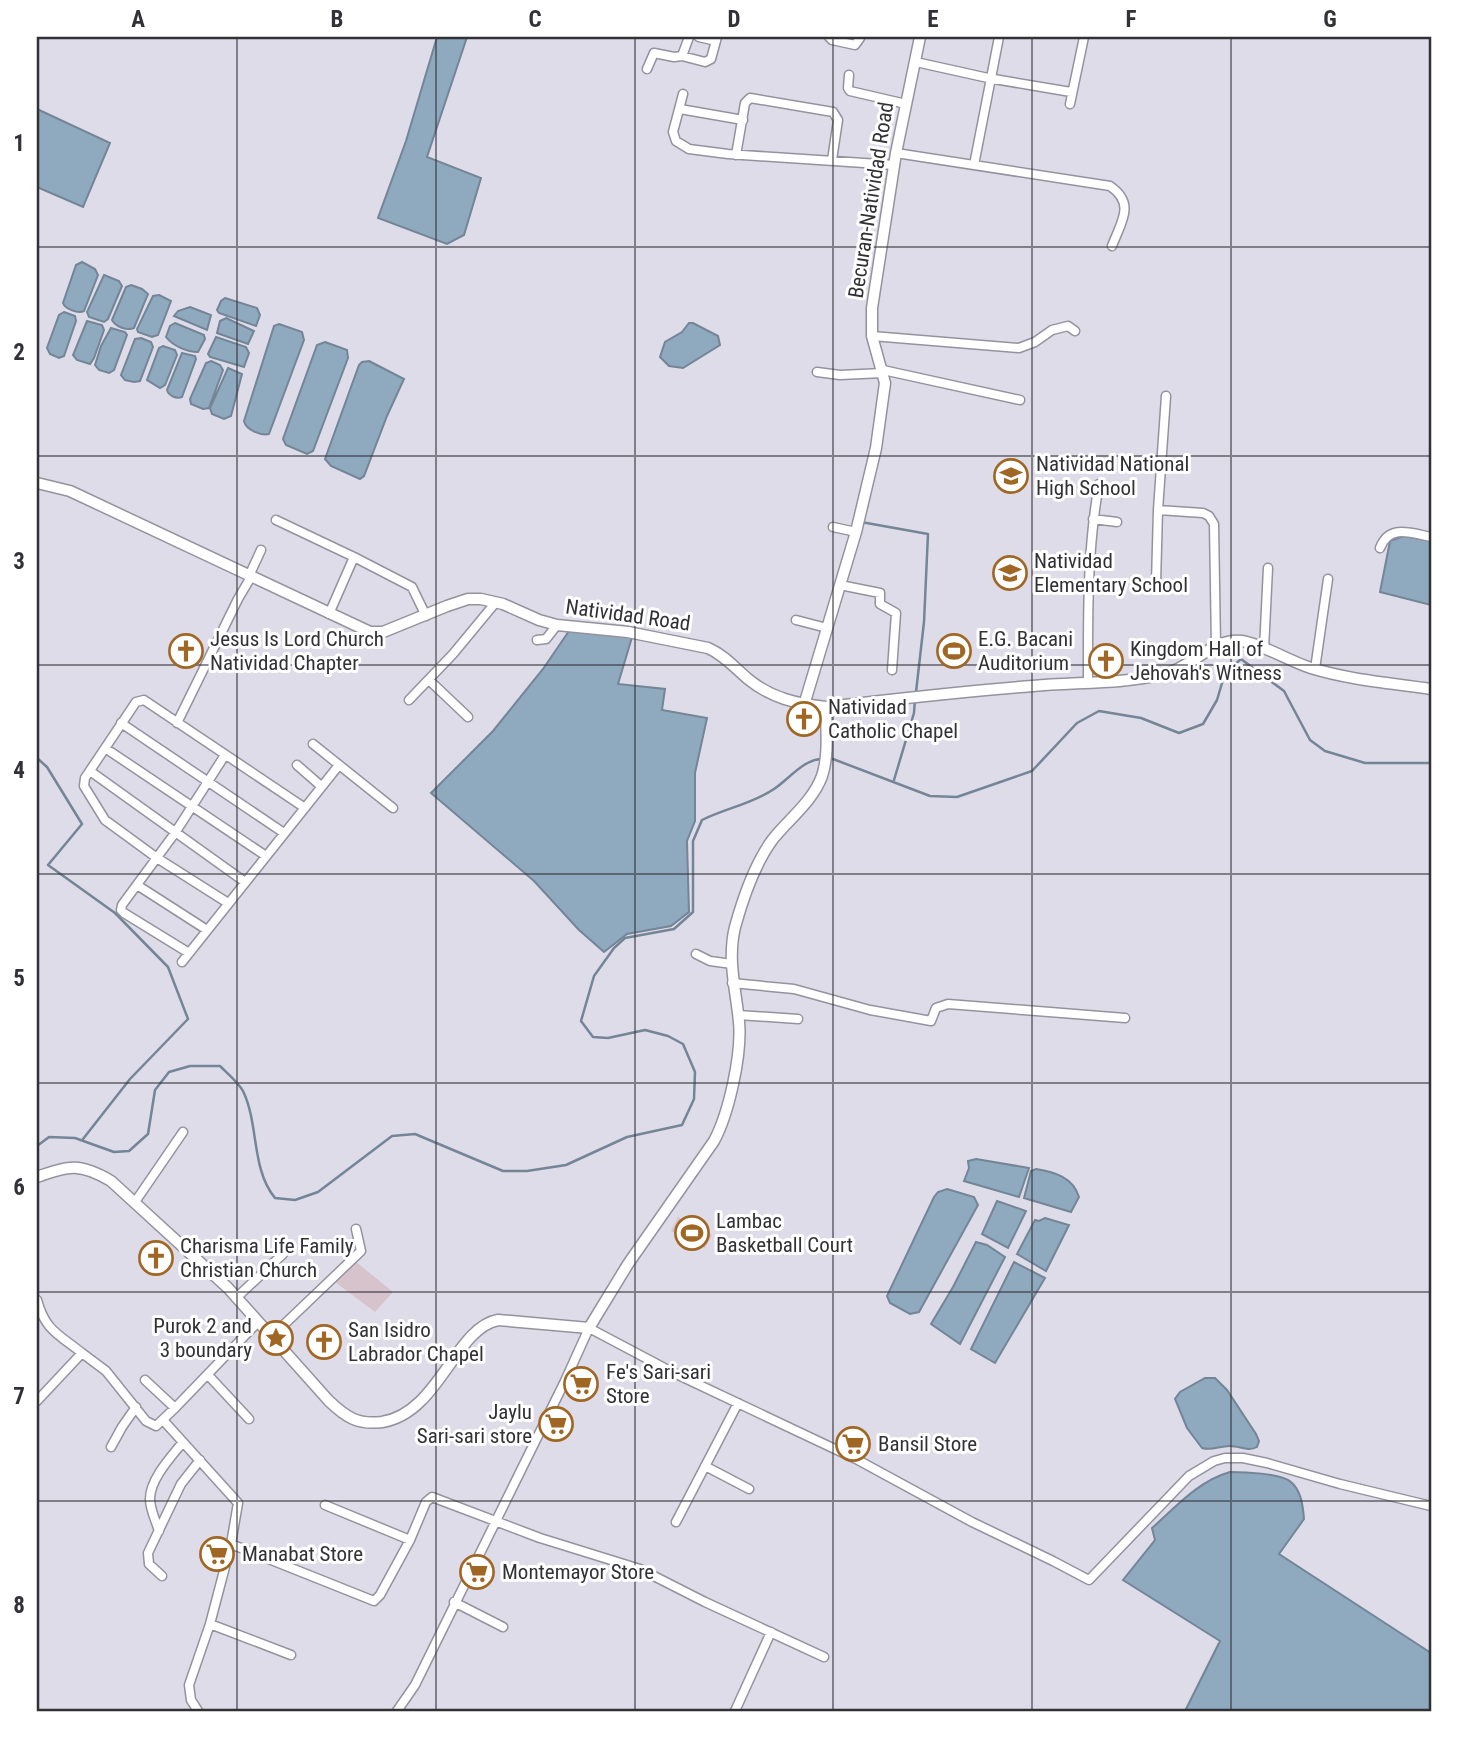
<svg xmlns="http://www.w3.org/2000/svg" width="1468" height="1748" font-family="'Roboto Condensed',sans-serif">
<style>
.green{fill:#d7c3cc}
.water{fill:#8fa9bf;stroke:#738596;stroke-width:2}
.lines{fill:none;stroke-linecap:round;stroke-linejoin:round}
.stream{stroke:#738596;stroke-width:2.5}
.minor-casing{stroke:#95929e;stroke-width:11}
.tertiary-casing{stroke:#95929e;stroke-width:13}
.minor{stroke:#fff;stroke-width:8}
.tertiary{stroke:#fff;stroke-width:10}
.grid{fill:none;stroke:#323136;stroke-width:2;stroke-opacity:0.55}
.labels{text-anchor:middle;stroke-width:6;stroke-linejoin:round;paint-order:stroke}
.street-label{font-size:21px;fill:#323136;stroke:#fff}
.poi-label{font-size:21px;fill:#323136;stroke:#fff;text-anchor:start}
.neatline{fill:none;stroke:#323136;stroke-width:2.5}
.grid-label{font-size:23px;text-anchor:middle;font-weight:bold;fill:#323136}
</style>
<rect width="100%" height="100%" fill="#dfdce9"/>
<path class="green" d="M678,1217L712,1235L705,1248L671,1231Z
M355,1261L393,1292L375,1312L335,1282Z"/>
<path class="water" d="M437,37H467L427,157L481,178L464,235L447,244L378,218L406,141Z
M37,109L110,143L83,207L37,187Z
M82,262L95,269L98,275L84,311C78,314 65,309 63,303L76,265Z
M104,275L119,281L122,286L108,319L104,322L89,317L87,312Z
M131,285L142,289L148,294L134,328C127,331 116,327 112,320L126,287Z
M159,295L171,301L158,335L152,337L138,332L137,329L153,296Z
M225,298L257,308L260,315L256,326L219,313L217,310L221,301Z
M190,307L211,315L207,330L174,316L178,311Z
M64,312L75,316L76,321L64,356L59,358L50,354L47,348L59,315Z
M226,318L254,331L248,344L217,333L220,321Z
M87,321L102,325L104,330L94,358L90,364L77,360L73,355Z
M175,323L204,335L205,339L198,352C187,352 173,346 166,337L170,326Z
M689,323H693L718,336L720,345L683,368L669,366L660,357L665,342L682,332Z
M279,324L302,332L304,340L269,434C261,436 246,430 244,421L274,326Z
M111,328L125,332L127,335L114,370L109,373L99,370L95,365L101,346Z
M216,337L246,347L249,353L244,367L210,357L208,354Z
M141,338L151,342L153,347L140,381L134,382L125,380L121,375L135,339Z
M325,342L347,350L348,358L313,451L307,454L286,445L283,439L317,345Z
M163,346L175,350L177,355L165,385L160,388L147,380L159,348Z
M182,353L195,356L196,359L182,397C176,399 169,396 167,390Z
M211,361L220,365L223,370L209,408L203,409L191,404L190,399L206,363Z
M369,361L404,379L387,416L364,476L360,479L331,466L325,459L359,365L362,362Z
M228,368L242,374L231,416L224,419L212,414L210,408Z
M1404,536L1431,541V605L1380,592L1390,541Z
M569,631L633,634L618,684L665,689L662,710L707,718L695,773V821L687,841L689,912L671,926L627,934L604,952L579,930L534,881L431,793L493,731L543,669Z
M976,1159L1029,1168L1019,1197L964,1181L969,1168L968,1161Z
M1036,1169C1054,1172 1073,1177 1079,1197L1071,1212L1024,1198L1031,1171Z
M947,1189L974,1197L978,1205L919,1312L910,1314L890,1303L887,1296L934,1197L938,1192Z
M997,1201L1026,1211L1008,1248L982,1234Z
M1045,1218L1069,1225L1046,1271L1017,1254L1035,1220L1039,1221Z
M976,1242L987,1245L1005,1257L960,1344L931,1324L953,1287Z
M1014,1262L1045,1278L995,1363L971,1349Z
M1205,1378H1215L1227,1390L1256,1434L1259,1441L1257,1447C1248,1452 1240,1446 1230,1446C1219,1446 1212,1451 1202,1448L1187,1428L1175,1399L1180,1392Z
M1230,1472C1243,1472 1281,1473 1291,1482C1301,1490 1303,1506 1304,1519L1279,1554L1431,1653V1711H1185L1220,1641L1123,1580L1155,1540L1152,1528C1176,1507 1198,1481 1230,1472Z"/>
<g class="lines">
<path class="stream" d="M861,522L928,534L924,622L916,692
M37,758L47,767L82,824L48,865L115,913L168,967L188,1019L130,1079L83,1139
M828,759H833L930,796L957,797L1032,771L1077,723L1099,711L1141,718L1179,733L1203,724L1217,700L1225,673L1241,659L1284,691L1310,740L1325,751L1365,763H1431
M894,780L914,713L915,699
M37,1146L49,1137L75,1138L114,1152L129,1151L148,1134L155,1090L169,1072L190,1066H220C227,1073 238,1082 243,1091C259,1124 251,1169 275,1198L295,1200L318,1192L392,1136L415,1134L503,1171H527L566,1165L627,1137L682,1125L694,1099L695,1072L683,1044L668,1036L645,1030L608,1038L593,1037L581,1021L594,976L614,948L625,938L674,929L693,912V841L702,820C726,808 752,804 774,789C789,779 803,760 821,759"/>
<g class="minor-casing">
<path id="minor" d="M689,37L682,56L705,62L711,59L717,37
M699,37L716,41
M829,37L832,40L855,45L860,38
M916,62L988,78L1071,92
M647,69L654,53L674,57L682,56
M849,75L848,88L850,91L906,104
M683,94L673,132L676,141L689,149L728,154L894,165
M1070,104L1084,37
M680,109L743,120
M896,153L1110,186C1136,204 1121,222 1112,246
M736,155L745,103L750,98L833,112L838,120L832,160
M974,165L999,37
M872,336L1019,348L1035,342L1052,330L1068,326L1075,331
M883,370L1020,400
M817,372L840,375L883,373
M1158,510L1166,396
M1093,519L1117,522
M276,520L354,557L329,614
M833,527L856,532
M1380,548C1389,524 1411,533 1431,537
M354,557L412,587L426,616
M249,576L261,550
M1156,583L1158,510L1203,513L1209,516L1214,524L1216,647
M840,585L880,593V604L896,613L892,670
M796,620L827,628
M537,640L546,639L557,625
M1264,649L1268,568
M1315,669L1328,579
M429,680L468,717
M1088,681C1088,615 1087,550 1099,484
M409,700L453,654L496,602
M121,723L284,833
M177,723L238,599L251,577
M313,744L393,808
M105,748L266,856
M297,765L321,786
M90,771L245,882
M137,885L207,930
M228,903L157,858L105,820L84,786L85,778L136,702L144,700L305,808
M189,953L124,913L121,910L122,905L175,833L225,755
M696,954L710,961L732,964
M182,962L339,765
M732,983L794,989L870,1010L931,1021L936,1008L948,1004L1125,1018
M738,1015L798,1019
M135,1202L183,1132
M236,1298L283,1254
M37,1300C45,1330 58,1334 82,1353
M271,1337L361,1251L356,1229
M208,1375L249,1419
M145,1380L175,1408
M37,1401L82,1353L106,1371L146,1421L156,1426L175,1408L258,1322
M163,1420L238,1503L231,1544L210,1624L189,1685L191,1700L198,1711
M111,1447L122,1427L136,1407
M705,1466L749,1489
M325,1505L410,1540
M676,1522L738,1403
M159,1531C156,1521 150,1510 150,1499C150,1479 171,1457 183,1442
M231,1544L374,1601L380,1595L410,1540L426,1502L432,1497L540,1538L640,1569L705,1602L824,1657
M162,1576L149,1564L148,1553L181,1484L200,1460
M454,1602L503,1627
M210,1624L291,1655
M397,1711L415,1685L565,1381L589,1328L674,1373L856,1459L972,1522L1053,1561L1089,1580L1189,1476L1214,1461L1225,1458H1243L1267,1463L1340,1484L1431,1506
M735,1711L771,1632"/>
</g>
<g class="tertiary-casing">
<path id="tertiary" d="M37,483L70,491L370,632H383L447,606L468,599H481L503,604L539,620L557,625L628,632L708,648C724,655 735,668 748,679C771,698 797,704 826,707C895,699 964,691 1033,686C1076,682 1123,684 1165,674C1191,668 1214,637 1242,641C1262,644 1289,661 1311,668C1350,680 1391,683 1431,689
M804,705L856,532L876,448L885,383L872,336V308L896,153L920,37
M37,1177C69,1165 81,1163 111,1181L228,1288L329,1401C346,1417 357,1425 382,1422C439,1413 455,1328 498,1320L589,1328L628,1264L714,1141C729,1113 742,1054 739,1022C736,990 727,960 735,927C743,898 755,863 773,839C789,819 813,801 822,776C829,755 826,729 826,707"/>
</g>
<use href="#minor" class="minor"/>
<use href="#tertiary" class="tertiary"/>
</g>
<path class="grid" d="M237,37V1711M436,37V1711M635,37V1711M833,37V1711M1032,37V1711M1231,37V1711M37,247H1431M37,456H1431M37,665H1431M37,874H1431M37,1083H1431M37,1292H1431M37,1501H1431"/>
<defs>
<g id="school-ring" transform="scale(1.75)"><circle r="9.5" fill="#fff" stroke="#a06724" stroke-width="1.5"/><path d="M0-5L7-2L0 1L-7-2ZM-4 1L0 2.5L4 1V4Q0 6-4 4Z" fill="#a06724"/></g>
<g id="church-ring" transform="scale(1.75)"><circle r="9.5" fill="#fff" stroke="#a06724" stroke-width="1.5"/><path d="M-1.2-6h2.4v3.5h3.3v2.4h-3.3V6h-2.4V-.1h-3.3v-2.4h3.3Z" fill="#a06724"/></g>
<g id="stadium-ring" transform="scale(1.75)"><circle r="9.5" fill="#fff" stroke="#a06724" stroke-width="1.5"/><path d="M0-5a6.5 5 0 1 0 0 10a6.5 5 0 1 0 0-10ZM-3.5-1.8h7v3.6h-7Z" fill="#a06724"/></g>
<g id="sight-ring" transform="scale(1.75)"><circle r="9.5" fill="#fff" stroke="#a06724" stroke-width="1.5"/><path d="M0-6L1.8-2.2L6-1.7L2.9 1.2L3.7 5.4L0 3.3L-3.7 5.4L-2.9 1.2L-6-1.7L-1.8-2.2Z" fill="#a06724"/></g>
<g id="supermarket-ring" transform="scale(1.75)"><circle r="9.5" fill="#fff" stroke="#a06724" stroke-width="1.5"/><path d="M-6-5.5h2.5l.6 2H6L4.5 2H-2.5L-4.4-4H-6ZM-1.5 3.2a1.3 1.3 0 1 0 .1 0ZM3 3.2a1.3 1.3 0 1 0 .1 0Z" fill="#a06724"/></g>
</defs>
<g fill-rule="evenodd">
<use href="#school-ring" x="1011" y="476"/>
<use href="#school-ring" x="1010" y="573"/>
<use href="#church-ring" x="186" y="651"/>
<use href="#stadium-ring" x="954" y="651"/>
<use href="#church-ring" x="1106" y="661"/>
<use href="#church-ring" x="804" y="719"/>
<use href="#stadium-ring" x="692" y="1233"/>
<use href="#church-ring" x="156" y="1258"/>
<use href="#sight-ring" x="276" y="1338"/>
<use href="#church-ring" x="324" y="1342"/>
<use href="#supermarket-ring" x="581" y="1384"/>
<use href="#supermarket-ring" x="556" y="1424"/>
<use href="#supermarket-ring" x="853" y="1444"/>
<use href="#supermarket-ring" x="217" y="1554"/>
<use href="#supermarket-ring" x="477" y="1572"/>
</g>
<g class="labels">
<g class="street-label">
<text transform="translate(871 200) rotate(-81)" y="7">Becuran-Natividad Road</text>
<text transform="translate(628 615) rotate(8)" y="7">Natividad Road</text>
</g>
<g class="poi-label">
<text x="1036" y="471">Natividad National<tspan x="1036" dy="24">High School</tspan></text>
<text x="1034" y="568">Natividad<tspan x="1034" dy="24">Elementary School</tspan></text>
<text x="210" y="646">Jesus Is Lord Church<tspan x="210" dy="24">Natividad Chapter</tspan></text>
<text x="978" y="646">E.G. Bacani<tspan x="978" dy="24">Auditorium</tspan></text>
<text x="1130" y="656">Kingdom Hall of<tspan x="1130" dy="24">Jehovah's Witness</tspan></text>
<text x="828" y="714">Natividad<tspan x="828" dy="24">Catholic Chapel</tspan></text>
<text x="716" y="1228">Lambac<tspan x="716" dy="24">Basketball Court</tspan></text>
<text x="180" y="1253">Charisma Life Family<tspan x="180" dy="24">Christian Church</tspan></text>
<text x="252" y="1333" text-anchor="end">Purok 2 and<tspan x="252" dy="24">3 boundary</tspan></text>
<text x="348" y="1337">San Isidro<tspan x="348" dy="24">Labrador Chapel</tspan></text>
<text x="606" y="1379">Fe's Sari-sari<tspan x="606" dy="24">Store</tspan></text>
<text x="532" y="1419" text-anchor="end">Jaylu<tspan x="532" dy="24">Sari-sari store</tspan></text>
<text x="878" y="1451">Bansil Store</text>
<text x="242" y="1561">Manabat Store</text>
<text x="502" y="1579">Montemayor Store</text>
</g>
</g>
<rect width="1468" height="1748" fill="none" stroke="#ffffff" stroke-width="77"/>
<rect x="38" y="38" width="1392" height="1672" class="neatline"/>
<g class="grid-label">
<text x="138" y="27">A</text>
<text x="337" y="27">B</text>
<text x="535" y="27">C</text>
<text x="734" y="27">D</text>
<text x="933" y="27">E</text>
<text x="1131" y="27">F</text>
<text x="1330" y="27">G</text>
<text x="19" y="151">1</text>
<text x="19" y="360">2</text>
<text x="19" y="569">3</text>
<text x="19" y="778">4</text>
<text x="19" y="986">5</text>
<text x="19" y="1195">6</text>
<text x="19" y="1404">7</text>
<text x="19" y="1613">8</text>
</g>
</svg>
